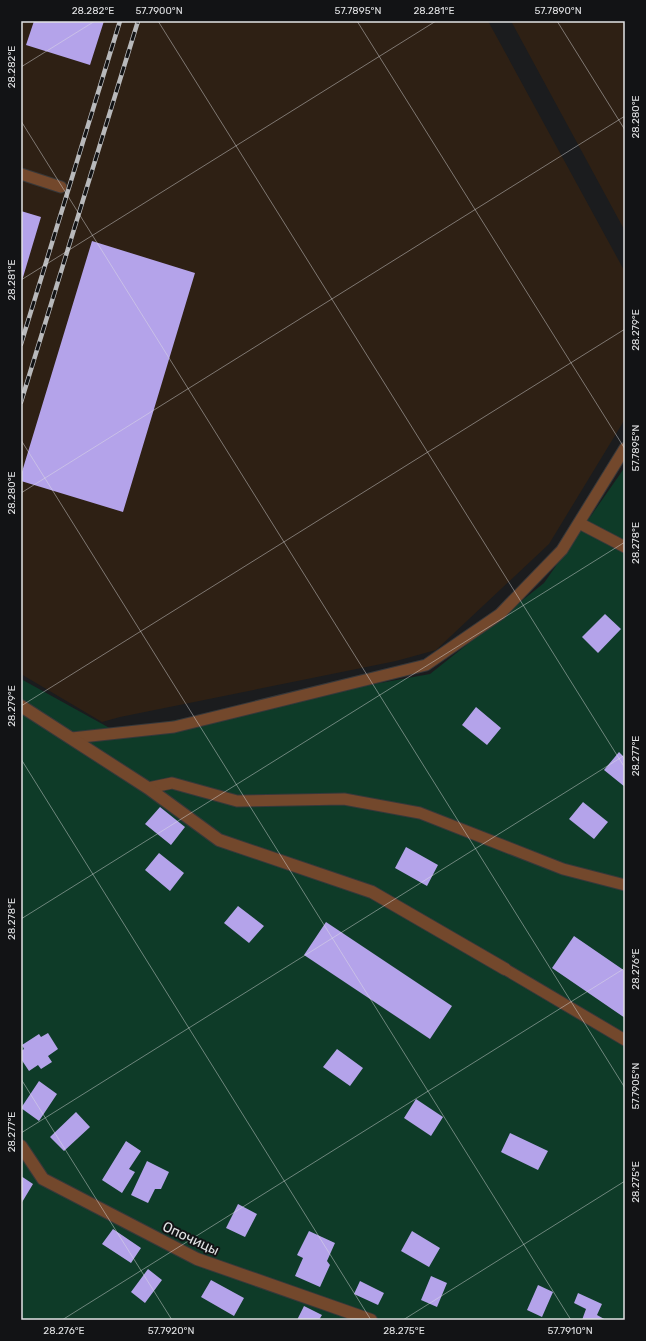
<svg xmlns="http://www.w3.org/2000/svg" width="646" height="1341" font-family="Rubik,sans-serif">
<style>
.industrial{fill:#2e2014}
.green{fill:#0e3b28}
.building{fill:#b4a3ea}
.lines{fill:none;stroke-linecap:round;stroke-linejoin:round}
.lane-casing{stroke:#37383a;stroke-width:13}
.street-casing{stroke:#37383a;stroke-width:14}
.lane{stroke:#73482c;stroke-width:11}
.street{stroke:#73482c;stroke-width:12}
.rail-casing{stroke:#b8b9bb;stroke-width:4.5}
.rail{stroke:#121315;stroke-width:3;stroke-dasharray:9;stroke-linecap:butt}
.ticks{fill:none;stroke:#e2e3e5;stroke-width:1;stroke-opacity:0.45}
.labels{text-anchor:middle;stroke-width:4;stroke-linejoin:round;paint-order:stroke}
.street-label{font-size:14px;fill:#e2e3e5;stroke:#121315}
.neatline{fill:none;stroke:#e2e3e5;stroke-width:1.5}
.ticks-label{font-size:10px;text-anchor:middle;fill:#e2e3e5}
</style>
<rect width="100%" height="100%" fill="#1b1c1e"/>
<path class="industrial" d="M21,21H488L625,272V419L549,544L436,650L396,661L120,717L102,722L21,674Z
M511,21H625V231Z"/>
<path class="green" d="M625,467V1320H21V679L115,731L430,674L544,583Z"/>
<path class="building" d="M34,21H104L90,65L26,45Z
M21,211L41,217L21,284Z
M92,241L195,273L123,512L21,481V475Z
M605,614L621,629L598,653L582,637Z
M476,707L501,728L487,745L462,725Z
M619,752L625,758V787L604,770Z
M583,802L608,822L594,839L569,819Z
M160,807L185,827L171,845L145,824Z
M406,847L438,865L427,886L395,868Z
M159,853L184,873L170,891L145,870Z
M238,906L264,926L249,943L224,923Z
M326,922L452,1006L430,1039L304,955Z
M574,936L625,971V1018L552,968Z
M48,1033L58,1049L48,1056L52,1062L41,1069L38,1065L29,1071L21,1059V1051L24,1049L22,1045L39,1034L41,1037Z
M337,1049L363,1068L350,1086L323,1067Z
M39,1081L57,1094L39,1121L21,1108Z
M416,1099L443,1117L431,1136L404,1118Z
M76,1112L90,1127L64,1151L50,1137Z
M510,1133L548,1151L538,1170L501,1152Z
M126,1141L141,1151L129,1169L135,1172L122,1193L102,1180Z
M147,1161L169,1172L161,1189H155L148,1203L131,1195Z
M21,1176L33,1184L21,1204Z
M238,1204L257,1214L245,1237L226,1228Z
M113,1229L141,1248L131,1263L102,1244Z
M309,1231L335,1243L327,1261L330,1265L320,1287L295,1276L303,1258L297,1255Z
M412,1231L440,1248L429,1267L401,1251Z
M148,1269L162,1280L145,1303L131,1292Z
M431,1276L447,1283L437,1307L421,1300Z
M211,1280L244,1298L234,1316L201,1297Z
M360,1281L384,1293L378,1305L354,1294Z
M538,1285L553,1292L542,1317L527,1310Z
M578,1293L602,1304L597,1315L606,1320H582L586,1309L574,1303Z
M304,1306L322,1315L319,1320H297Z"/>
<g class="lines">
<g class="lane-casing">
<path id="lane" d="M21,174L61,187
M579,523L625,547
M72,738L174,727L426,665L500,614L562,550L625,448
M148,788L172,783L237,801L344,799L420,813L563,869L625,885
M505,969L625,1040"/>
</g>
<g class="street-casing">
<path id="street" d="M21,706L148,788L219,840L372,892L505,969
M21,1146L43,1179L197,1259L371,1320"/>
</g>
<use href="#lane" class="lane"/>
<use href="#street" class="street"/>
<g class="rail-casing">
<path id="rail" d="M21,344L120,21
M21,402L138,21"/>
</g>
<use href="#rail" class="rail"/>
</g>
<path class="ticks" d="M158,21L625,768M357,21L625,449M557,21L625,130M21,67L95,21M21,121L625,1088M21,280L436,21M21,440L571,1320M21,493L625,116M21,706L625,329M21,759L371,1320M21,919L625,542M21,1079L172,1320M21,1133L625,755M62,1320L625,968M403,1320L625,1181"/>
<g class="labels">
<g class="street-label">
<text transform="translate(191 1238) rotate(25)" y="5">Опочицы</text>
</g>
</g>
<rect width="646" height="1341" fill="none" stroke="#121315" stroke-width="44"/>
<rect x="22" y="22" width="602" height="1297" class="neatline"/>
<g class="ticks-label">
<text x="93" y="14">28.282°E</text>
<text x="159" y="14">57.7900°N</text>
<text x="358" y="14">57.7895°N</text>
<text x="434" y="14">28.281°E</text>
<text x="558" y="14">57.7890°N</text>
<text transform="translate(11 67) rotate(-90)" y="4">28.282°E</text>
<text transform="translate(635 117) rotate(-90)" y="4">28.280°E</text>
<text transform="translate(11 280) rotate(-90)" y="4">28.281°E</text>
<text transform="translate(635 330) rotate(-90)" y="4">28.279°E</text>
<text transform="translate(635 448) rotate(-90)" y="4">57.7895°N</text>
<text transform="translate(11 493) rotate(-90)" y="4">28.280°E</text>
<text transform="translate(635 543) rotate(-90)" y="4">28.278°E</text>
<text transform="translate(11 706) rotate(-90)" y="4">28.279°E</text>
<text transform="translate(635 756) rotate(-90)" y="4">28.277°E</text>
<text transform="translate(11 919) rotate(-90)" y="4">28.278°E</text>
<text transform="translate(635 969) rotate(-90)" y="4">28.276°E</text>
<text transform="translate(635 1086) rotate(-90)" y="4">57.7905°N</text>
<text transform="translate(11 1132) rotate(-90)" y="4">28.277°E</text>
<text transform="translate(635 1182) rotate(-90)" y="4">28.275°E</text>
<text x="64" y="1334">28.276°E</text>
<text x="171" y="1334">57.7920°N</text>
<text x="404" y="1334">28.275°E</text>
<text x="570" y="1334">57.7910°N</text>
</g>
</svg>
